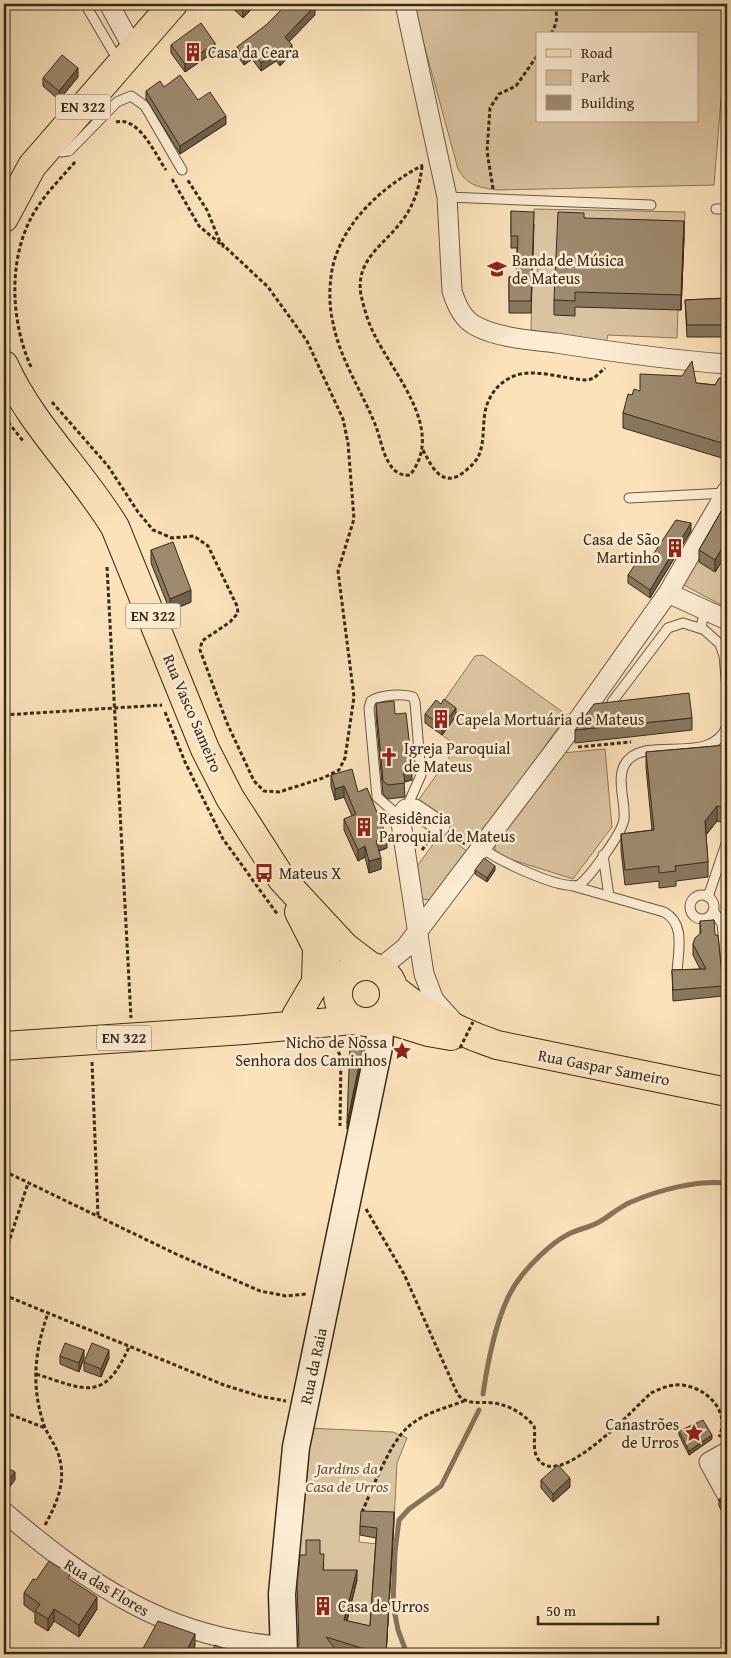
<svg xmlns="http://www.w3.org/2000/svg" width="731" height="1658" font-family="'Gentium Book Plus',serif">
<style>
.green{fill:#dac3a0;stroke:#8a765d;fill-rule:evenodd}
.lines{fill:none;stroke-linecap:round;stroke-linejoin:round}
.stream{stroke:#86735a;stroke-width:5}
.lane-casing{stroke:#6a5842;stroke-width:11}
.street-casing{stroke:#6a5842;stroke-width:21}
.secondary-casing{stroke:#392a1a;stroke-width:29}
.primary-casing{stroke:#392a1a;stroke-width:30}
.path{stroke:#392a1a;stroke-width:3;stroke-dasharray:4 2.5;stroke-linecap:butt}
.lane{stroke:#fcecd3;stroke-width:9}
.street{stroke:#fcecd3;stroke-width:19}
.secondary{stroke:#fcecd3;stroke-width:26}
.primary{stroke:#fbe2bb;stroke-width:28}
.path-bridge{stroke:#392a1a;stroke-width:3;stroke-dasharray:4 2.5;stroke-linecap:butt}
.wall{fill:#88775f;stroke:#392a1a}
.shaded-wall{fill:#6f614d;stroke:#392a1a}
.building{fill:#9e8a6e;stroke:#392a1a}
.labels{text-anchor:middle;stroke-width:5;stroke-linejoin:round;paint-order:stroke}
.shield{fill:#fcecd3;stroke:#746452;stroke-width:1}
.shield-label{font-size:15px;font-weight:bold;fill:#392a1a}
.poi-label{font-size:16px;fill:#392a1a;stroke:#fcecd3;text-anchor:start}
.street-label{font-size:16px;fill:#392a1a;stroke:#fcecd3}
.park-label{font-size:16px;font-style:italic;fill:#61503c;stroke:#fcecd3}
</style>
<rect width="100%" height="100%" fill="#fbe2bb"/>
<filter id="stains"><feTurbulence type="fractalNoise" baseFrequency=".004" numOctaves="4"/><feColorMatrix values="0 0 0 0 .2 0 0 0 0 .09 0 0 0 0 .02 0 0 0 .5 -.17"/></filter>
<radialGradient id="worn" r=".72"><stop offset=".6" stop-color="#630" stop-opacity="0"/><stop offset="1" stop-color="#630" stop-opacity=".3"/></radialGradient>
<path class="green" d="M413,4H727V88L722,87L714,185L498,190C481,188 467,186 458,169ZM537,34H697V121H537Z
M534,209L685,212L681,310L678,311L677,338L608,335L606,343L531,330L532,280L526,274L537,272L538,266L526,264L533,258Z
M727,501V608L678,582Z
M483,655L567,715L474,847L415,805L457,746L442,735L455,716L441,705L475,656Z
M605,749L612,827L573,879L503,857L495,852V844L562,753Z
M442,832L468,852L430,900L422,899L415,869Z
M308,1428L393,1432L407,1438L397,1463L394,1522L361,1521L359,1542L377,1544L370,1636L355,1654L323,1580L324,1564L296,1565Z"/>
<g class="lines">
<path class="stream" d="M483,1394C488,1360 497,1310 517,1282C527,1267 551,1243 567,1235C577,1229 589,1228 599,1222C610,1216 619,1207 631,1202C659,1190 696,1180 727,1183
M407,1654L398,1630L393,1604L395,1552L399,1520L409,1509L441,1486L479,1410"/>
<g class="lane-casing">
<path id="lane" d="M85,4L119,62
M53,145L61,152L69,151L117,102L131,96L145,106L182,170
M447,197L651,205
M716,209H727
M629,498L726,493
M705,610L701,627L720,644L724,656L727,688
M612,702L668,628L683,623L702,629
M400,817L377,797L369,708L371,701C380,695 403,693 413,697L415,702L421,775L406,809
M481,847C497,860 559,890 579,885C590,877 623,832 624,819C626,801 614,775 628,760C649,736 712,766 727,726
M603,855L609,896
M573,886L664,912C686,924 678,951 677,973
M690 907a12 12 0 1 1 24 0a12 12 0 1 1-24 0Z
M708,897L727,841
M713,910L722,924L727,973"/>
</g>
<g class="street-casing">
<path id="street" d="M109,4L134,50
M405,4L447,197L452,291C456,304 462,318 474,325C497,338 530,340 556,343C613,352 670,360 727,364
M668,593L727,620
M440,826L415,809H406L400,816L424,974L434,1000L452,1020
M379,969L405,948L580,717L668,593L727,491
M727,1452L709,1462L727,1495
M4,1512C89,1584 167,1639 282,1646"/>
</g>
<g class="secondary-casing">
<path id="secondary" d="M284,1654L282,1594L296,1447L379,1047L381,1018"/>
</g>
<g class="primary-casing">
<path id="primary" d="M4,218L32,166L173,4
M4,365C31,425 81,471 115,527L205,749L230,798L282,879L345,947L370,966
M299,912L338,989
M338 994a28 28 0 1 1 56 0a28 28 0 1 1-56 0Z
M394,989C424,1014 461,1033 497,1045L727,1092
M296,1016L316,982L317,948
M383,1018L428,1032L451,1036
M4,1046L244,1030L353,1020"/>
</g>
<path class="path" d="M551,34C557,23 560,13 551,4
M116,122C139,116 155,154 166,170
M422,166C420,186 414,206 401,222C383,246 355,260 361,295C364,308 368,322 374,334C394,375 446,430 410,475C401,476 394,472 389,463C382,452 380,436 375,424C361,390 340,359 333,323C329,306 329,288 332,270C341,223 383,186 423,165
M172,179L199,226L224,247
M493,189L487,151L490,108L499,94L516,86L537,56
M31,367C11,322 8,262 31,218C42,197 60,179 76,161
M52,402L108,466L138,512L153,530L172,538L194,536L208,546L237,606L238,613L230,622L202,641L200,650L227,723L254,781L264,791L279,792L323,778L339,770L345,758L354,697L338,571L354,519L348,443L343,419L307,341L268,287L220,242L207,210L187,179
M4,417L23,441
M423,450C432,468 443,489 464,472C470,467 476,462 479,455C486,438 481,418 488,402C492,392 499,384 508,379C530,365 564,380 588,380L594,378L605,368
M107,567L131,1018
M165,712L185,762L223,839L278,915
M4,715L162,705
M578,747L631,742
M452,834L465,844
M422,850L430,839
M4,937L8,1024
M328,1045L336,1048L341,1057L340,1126
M92,1062L98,1216
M4,1171L176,1254L260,1291L286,1296L306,1294
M366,1209L404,1274L458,1395C469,1406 479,1401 493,1403C509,1405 523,1413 534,1426C536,1435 532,1448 537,1457C556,1495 635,1407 651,1393C660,1389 670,1384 681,1385C706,1387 731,1411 719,1437
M4,1257L28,1183
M4,1295L224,1385L259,1396L286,1401
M36,1374C86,1390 104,1403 129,1347
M4,1412L45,1428
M362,1512C372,1490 390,1442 408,1427C423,1413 446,1408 464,1401
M45,1525C58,1501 67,1480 58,1453C54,1442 46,1433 43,1422C31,1384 35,1350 48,1313
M331,1654H341"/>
<use href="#lane" class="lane"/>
<use href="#street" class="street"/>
<use href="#secondary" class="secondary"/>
<use href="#primary" class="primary"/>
<path class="path-bridge" d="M460,1048L473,1022"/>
</g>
<path class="wall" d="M228,4H256L243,18Z
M292,7L315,15L289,41L292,53L280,66L276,61L261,71L252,59L244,65L237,55V47Z
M171,45L215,51L185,72L171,53Z
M78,77L59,100L43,86V78Z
M164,87L198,100L226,124L180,154L146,99V91Z
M511,211L534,224L531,313H509V277H516L517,248H511Z
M584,218L684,237L681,310L575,307V316L554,315V300Z
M727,298V337H687L685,300Z
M727,378V455L725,459L623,428V413L632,395L640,391L696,383L715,385Z
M727,501V553L715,572L699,562V550Z
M691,531L650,598L628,583V575L646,565Z
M151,550L191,602L170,611L151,563Z
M376,703L395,714L412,780L404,782L405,797L388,799L383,794L376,716Z
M425,714L456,716L442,735L425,723Z
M692,718V730L575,743V730Z
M727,745V824L717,821L706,835L708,862V877L676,881V886L659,888V881L625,885L621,850V834L652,830L646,767V752Z
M331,775L358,792L387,848L379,851L381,869L369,873L365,857L358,861L344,830V819L352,816L344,797L335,800L331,786Z
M475,870H495L487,882L475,874Z
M700,921L715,935L723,986V996L673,1001L672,970L700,969L693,955V944L700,934Z
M60,1356L84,1358L79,1372L60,1364Z
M109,1358L101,1377L84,1371V1362Z
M679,1431L712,1439L689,1455L679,1435Z
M541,1480L570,1487L553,1502L541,1488Z
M727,1498V1521L719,1506V1499Z
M394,1522L386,1654H350L336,1650L299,1644L320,1554L323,1570L357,1580L347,1621L370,1626L376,1538L360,1535V1526Z
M36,1580H70L97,1609L79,1637L54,1621L48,1631L35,1623V1613L24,1605V1593Z"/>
<path class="shaded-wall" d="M248,4H256L243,18V10Z
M315,6V15L285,46V37Z
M215,43V51L185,72V64Z
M292,45V53L280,66V57Z
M252,51V59L244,65V57Z
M276,53V61L261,71V63Z
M78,68V77L59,100V91Z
M226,116V124L180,154V146Z
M684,221V237L681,310V295Z
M727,440V455L725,459V444Z
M691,523V531L650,598V590Z
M727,540V553L715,572V560Z
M191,590V602L170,611V599Z
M456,708V716L442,735V726Z
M412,766V780L403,782V769Z
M344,786V797L335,800V789Z
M717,806V821L705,836V821Z
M387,837V848L376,852V841Z
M365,846V857L358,861V850Z
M381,858V869L369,873V861Z
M495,866V870L487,882V878Z
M363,1046V1052L347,1129V1123Z
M84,1350V1358L79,1372V1363Z
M109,1350V1358L101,1377V1369Z
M712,1435V1439L689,1455V1451Z
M15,1472V1480L4,1494V1486Z
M570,1478V1487L553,1502V1494Z
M394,1512V1522L386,1654Z
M357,1570V1580L344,1630V1620Z
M97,1597V1609L79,1637V1625Z
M54,1609V1621L48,1631V1619Z
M195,1634V1646L191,1654H185Z"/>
<path class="building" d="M237,4H248L243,10Z
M287,4H288L292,7L296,4H312L315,6L285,37L292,45L280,57L276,53L261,63L252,51L244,57L237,47L266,25Z
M201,23L215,43L185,64L171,45Z
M62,55L78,68L59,91L43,78Z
M180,75L198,100L210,92L226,116L180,146L146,91L160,81L164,87Z
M511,211L534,212L531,301H509V277H516L518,236H511Z
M558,212L584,213V218L684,221L681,295L575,292V301L554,300Z
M727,298V325H687L685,300Z
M692,361L696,383L715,385L719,378H727V440L725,444L623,413L628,394L632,395L634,389L640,391V374L682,376Z
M727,501V540L715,560L699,550Z
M676,520L691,523L650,590L628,575L638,560L646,565Z
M173,542L191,590L170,599L151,550Z
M689,693L692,718L575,730L594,704Z
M444,699L456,708L442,726L425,714L436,700L441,704Z
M394,701L395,714L406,713L412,766L403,769L405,783L388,785L383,781L376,703Z
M727,745V808L717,806L705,821L708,862L675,866L676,871L659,873V866L625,870L621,834L654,830L646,752Z
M352,769L358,792L367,788L387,837L376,841L381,858L369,861L365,846L358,850L344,819L356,814L344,786L335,789L331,775Z
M484,858L495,866L487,878L475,870Z
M714,920L715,935H718L723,986L673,990L672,970L706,969L693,944L695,938L701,933L700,921Z
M350,1045L363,1046L347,1123L348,1094Z
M65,1343L84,1350L79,1363L60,1356Z
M92,1343L109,1350L101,1369L84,1362Z
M703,1420L712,1435L689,1451L679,1431Z
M558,1465L570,1478L553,1494L541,1480Z
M4,1466L15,1472L4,1486Z
M727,1498V1514L719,1499Z
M361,1511L394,1512L386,1654H381L326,1637L339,1654H295L299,1644L297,1585L300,1555H306V1540H320V1554H324L323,1570H357L344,1620L370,1626L377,1528L360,1526Z
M49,1561L70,1574L68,1578L97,1597L79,1625L54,1609L48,1619L35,1611L40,1604L24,1593L33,1579L36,1580Z
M158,1621L195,1634L185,1654H140Z
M215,1645L231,1652L230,1654H211Z
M267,1648L274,1654H263Z"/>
<defs>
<g id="building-bare" transform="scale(1.5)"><path d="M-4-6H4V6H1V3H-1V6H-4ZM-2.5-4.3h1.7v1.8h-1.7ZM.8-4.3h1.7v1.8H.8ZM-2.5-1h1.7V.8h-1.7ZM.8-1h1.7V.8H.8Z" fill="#8f2418" stroke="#fcecd3" stroke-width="2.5" paint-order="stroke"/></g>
<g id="school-bare" transform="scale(1.5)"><path d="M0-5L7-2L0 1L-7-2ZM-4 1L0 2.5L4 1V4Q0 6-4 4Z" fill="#8f2418" stroke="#fcecd3" stroke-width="2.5" paint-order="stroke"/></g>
<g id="church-bare" transform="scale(1.5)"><path d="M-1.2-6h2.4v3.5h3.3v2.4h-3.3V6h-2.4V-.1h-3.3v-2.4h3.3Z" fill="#8f2418" stroke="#fcecd3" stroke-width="2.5" paint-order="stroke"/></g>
<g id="bus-bare" transform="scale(1.5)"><path d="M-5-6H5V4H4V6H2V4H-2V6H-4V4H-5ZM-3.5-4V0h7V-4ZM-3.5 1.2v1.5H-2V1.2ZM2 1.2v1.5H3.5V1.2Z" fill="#8f2418" stroke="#fcecd3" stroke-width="2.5" paint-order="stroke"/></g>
<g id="sight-bare" transform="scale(1.5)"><path d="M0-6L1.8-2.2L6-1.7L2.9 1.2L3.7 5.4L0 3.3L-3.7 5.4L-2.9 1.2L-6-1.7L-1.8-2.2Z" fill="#8f2418" stroke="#fcecd3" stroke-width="2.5" paint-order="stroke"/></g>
</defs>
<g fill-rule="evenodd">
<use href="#building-bare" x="193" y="52"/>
<use href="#school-bare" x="497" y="269"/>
<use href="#building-bare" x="675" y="548"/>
<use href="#building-bare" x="441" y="719"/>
<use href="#church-bare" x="389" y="757"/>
<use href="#building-bare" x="364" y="827"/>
<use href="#bus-bare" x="264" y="873"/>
<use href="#sight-bare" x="402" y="1051"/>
<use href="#sight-bare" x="694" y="1433"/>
<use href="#building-bare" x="323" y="1606"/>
</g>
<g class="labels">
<g class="shield">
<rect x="55.5" y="94.5" width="55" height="25" rx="4"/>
<rect x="125.5" y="603.5" width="55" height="25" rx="4"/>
<rect x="96.5" y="1025.5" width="55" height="25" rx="4"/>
</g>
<g class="shield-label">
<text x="83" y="112">EN 322</text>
<text x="153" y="621">EN 322</text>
<text x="124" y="1043">EN 322</text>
</g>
<g class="poi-label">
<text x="208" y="58">Casa da Ceara</text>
<text x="512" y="266">Banda de Música<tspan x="512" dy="18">de Mateus</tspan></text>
<text x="660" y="545" text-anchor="end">Casa de São<tspan x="660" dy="18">Martinho</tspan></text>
<text x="456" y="725">Capela Mortuária de Mateus</text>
<text x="404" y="754">Igreja Paroquial<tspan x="404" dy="18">de Mateus</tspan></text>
<text x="379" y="824">Residência<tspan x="379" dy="18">Paroquial de Mateus</tspan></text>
<text x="279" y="879">Mateus X</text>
<text x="387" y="1048" text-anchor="end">Nicho de Nossa<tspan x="387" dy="18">Senhora dos Caminhos</tspan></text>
<text x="679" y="1430" text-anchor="end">Canastrões<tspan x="679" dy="18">de Urros</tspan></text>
<text x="338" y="1612">Casa de Urros</text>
</g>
<g class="street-label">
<text transform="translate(193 713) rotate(67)" y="6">Rua Vasco Sameiro</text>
<text transform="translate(604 1067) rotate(11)" y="6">Rua Gaspar Sameiro</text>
<text transform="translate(313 1366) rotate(-78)" y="6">Rua da Raia</text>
<text transform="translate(107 1587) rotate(31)" y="6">Rua das Flores</text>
</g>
<g class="park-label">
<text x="347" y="1474">Jardins da<tspan x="347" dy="18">Casa de Urros</tspan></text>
</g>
</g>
<rect width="731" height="1658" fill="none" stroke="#fbe2bb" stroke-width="20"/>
<rect x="5" y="5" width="721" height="1648" fill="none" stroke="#392a1a" stroke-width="2.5"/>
<rect x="10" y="10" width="711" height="1638" fill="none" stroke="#392a1a"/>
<rect x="536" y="32" width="162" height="90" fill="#fcecd3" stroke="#ae9e89"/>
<rect x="546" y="49" width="25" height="8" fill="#fbe2bb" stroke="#ae9e89"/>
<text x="581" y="58" font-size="15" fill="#392a1a">Road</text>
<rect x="546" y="70" width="25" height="15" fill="#dac3a0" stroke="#ae9e89"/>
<text x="581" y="82" font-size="15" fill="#392a1a">Park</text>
<rect x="546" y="95" width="25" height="15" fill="#9e8a6e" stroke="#ae9e89"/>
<text x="581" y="108" font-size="15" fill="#392a1a">Building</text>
<path d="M538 1616v8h120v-8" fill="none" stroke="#392a1a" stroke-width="2.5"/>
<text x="546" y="1616" font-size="15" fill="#392a1a" stroke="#fcecd3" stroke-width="4" paint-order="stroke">50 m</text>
<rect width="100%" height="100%" filter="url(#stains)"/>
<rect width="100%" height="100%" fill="url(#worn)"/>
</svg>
